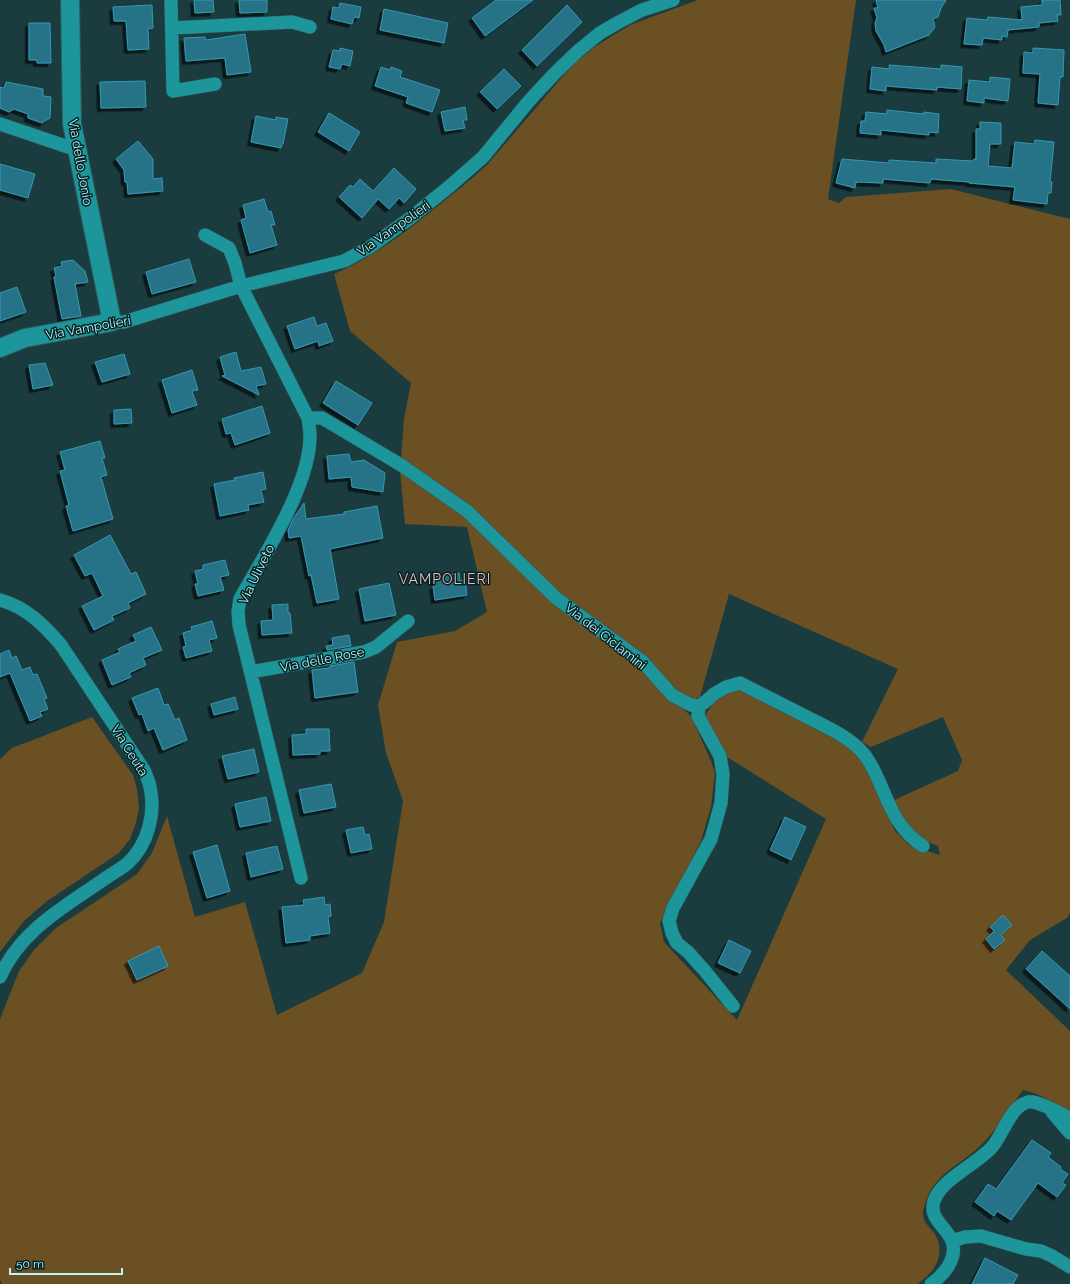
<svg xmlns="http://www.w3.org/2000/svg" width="1070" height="1284" font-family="Raleway,sans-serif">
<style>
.green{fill:#6a5022}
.building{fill:#277287;stroke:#3598b4;filter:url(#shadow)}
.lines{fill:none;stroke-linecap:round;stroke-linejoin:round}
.street-casing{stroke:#33595b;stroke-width:14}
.secondary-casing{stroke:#33595b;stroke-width:20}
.street{stroke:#1c959b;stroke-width:13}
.secondary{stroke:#1c959b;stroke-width:18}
.labels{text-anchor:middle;stroke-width:3;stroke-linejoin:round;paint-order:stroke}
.street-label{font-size:13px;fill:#c3f3f6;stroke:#002325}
.neighbourhood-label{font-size:14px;letter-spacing:1px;fill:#f9b5b4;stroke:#002325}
</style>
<defs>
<filter id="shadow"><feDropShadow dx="-3.5" dy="3.5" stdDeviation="0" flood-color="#0009"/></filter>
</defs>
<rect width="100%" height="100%" fill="#1a3c3e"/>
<path class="green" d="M698,0H856L828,199L839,203L846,197L951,189L1070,219V913L1067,918L1030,940L1006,970L1070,1031V1112C1055,1104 1040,1093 1023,1090C1009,1109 997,1130 980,1146C963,1163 937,1173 928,1196C926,1201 923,1209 923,1214C923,1224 934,1230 937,1238C945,1257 933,1274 917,1284H2L0,1280V1019L19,971L34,950L56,928L137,874L152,853L167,816L195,917L245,902L277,1015L362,973L384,922L403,801L386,753L378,705L397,642L455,631L487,612L467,527L405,524L400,471L468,517L556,603L643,667L669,696L691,716L711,761L715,773L711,807L701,841L660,923L664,942L737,1020L826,819L727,757L711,736L704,717L716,699L737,687L852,746L865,766L895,831L910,846L940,855L938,846L919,838L905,826L892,801L958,771L962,760L943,717L871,747L862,742L898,669L729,594L700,697L691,700L676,693L643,657L557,593L466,506L401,460L404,419L411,383L350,331L334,274C373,257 406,232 439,205C455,192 472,179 487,165L563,76L577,61L596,46L630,25Z
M92,717L133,775L137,789L139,809L135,826L130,839L119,853L47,901L24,921L0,952V759L12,748Z"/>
<path class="building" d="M194,0H213L214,12L195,13Z
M239,0H267V12L240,13Z
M496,0H533L485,36L472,18Z
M876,0H946L941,8L938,17L933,19L935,27L929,35L886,52L884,45L876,31L875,23L877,18L874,8H878Z
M1042,0H1060L1061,15H1057L1058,21L1039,23V27L1008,30L1007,37L1002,36V40L983,38L982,45L964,44L967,18L987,20L988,17L1022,20L1021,7L1042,5Z
M340,3L361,7L359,18L354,17L352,24L331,19L333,7L339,8Z
M152,5L153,28L148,29L149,49L128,50L126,21H114L113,7Z
M567,5L582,22L537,66L522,50Z
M384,9L448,23L444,43L380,30Z
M29,23H50L51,63H37V60H29Z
M245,34L251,72L227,75L225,58L186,61L184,38L205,37L206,40Z
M340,48L353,51L350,66L342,64L340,69L329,67L333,50L340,51Z
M1033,48L1064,50L1063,77H1060L1058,105L1038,103L1040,74L1023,73L1024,52L1033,53Z
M889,65L941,69V65L962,67L961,89L937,87V90L886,86V91L870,89L872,67L890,69Z
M381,67L390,70L391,67L402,71L400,77L440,90L432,112L406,103L408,97L375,86Z
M504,69L521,86L497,109L480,92Z
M990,77L1010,79L1008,101L984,98V103L967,101L969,80L990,82Z
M145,81L146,107L101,108L100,82Z
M6,82L43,89V96L51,97L50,118L42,123L28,118V114L14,109L9,112L0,108V87L4,88Z
M465,107L467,120H463L465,128L445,131L441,112Z
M887,110L924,114V112L939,114L938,133L929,132V135L881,130V135L860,133L861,121H865L866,112L887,114Z
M329,113L360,132L349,151L318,132Z
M256,116L276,120V117L288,119L283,144H282L281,148L251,142Z
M980,122L1001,123V144H990L988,166L1012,168L1015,142L1034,144L1035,140L1054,142L1050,182H1052L1051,193H1048L1047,204L1013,200L1015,187L969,183V182L931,179L930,183L883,179V183L856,182L855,188L836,183L842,159L889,163V160L936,163V159L973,161L974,159H976V129H980Z
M138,141L153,159V179L162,178L163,191L128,194L127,182H125L124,170L116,159Z
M0,164L35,174L28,198L0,190Z
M394,168L416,189L404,203L399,198L389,209L378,199L362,218L339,197L350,185L353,187L360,179L373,191Z
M264,199L268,212L271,211L275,225H271L277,245L250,253L241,220L246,218L243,205Z
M189,259L196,282L152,294L146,272Z
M73,260L85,271L88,282L75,284L81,316L62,319L54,277L56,276L54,268L62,266L61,262Z
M17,287L26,312L0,321V293Z
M314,317L317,326L326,323L333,341L319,346L318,341L295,349L287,326Z
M236,352L241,371L261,367L266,384L256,386L259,395L222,376L225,375L220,357Z
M124,354L130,374L102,382L95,362Z
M45,363L53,385L33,389L29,365Z
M192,370L198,390L192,391L197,405L172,413L162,380Z
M336,381L372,403L358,425L323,403Z
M262,406L270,433L235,445L231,433L226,434L222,419Z
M131,409L132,423L114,424V410Z
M100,441L105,458H102L107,475L101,477L113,519L73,531L66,506L69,505L60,471L65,470L60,452Z
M349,454L351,462L364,460L385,473L383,492L352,487L351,477L329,479L327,456Z
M263,472L266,489L261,490L264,502L248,505L249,510L220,516L214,484L235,480L234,478Z
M304,503L306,519L344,514V512L377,506L383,538L330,549L339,599L317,603L311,575L309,576L301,536L289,538L288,530L293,519Z
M110,535L131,574L136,572L146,594L128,603L130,608L112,616L114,620L94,630L82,606L103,596L92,573L85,576L74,555Z
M225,560L229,575L220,577L224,590L198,596L195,584H198L195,571L203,569V565Z
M459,573L460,581L465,580L467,595L435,600L433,586H436L434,577Z
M389,583L396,615L365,621L359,589Z
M288,604V613H290L292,633L262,635L261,621L273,620L272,605Z
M212,621L217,638L209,640L212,651L186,658L183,647L186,646L183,633L192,630L191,627Z
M151,627L162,650L143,658L146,665L129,673L131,677L112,685L102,660L120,652L118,649L136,641L133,635Z
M349,635L351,646L327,650L326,646L333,645L332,638Z
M9,650L12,658L16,656L22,670L30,667L33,675L37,674L47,698L44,699L48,709L40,712L42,716L30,721L10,673L0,677V654Z
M354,662L358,692L315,698L312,670L330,668V666Z
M158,688L164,705L168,704L175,720L179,718L187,740L163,750L154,728L148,731L142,714L139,715L132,698Z
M235,697L238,709L214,715L211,704Z
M306,729H329L330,751H320V754L293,755L292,735L306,734Z
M254,749L259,772L228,779L222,756Z
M331,784L336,807L304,813L299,790Z
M266,797L271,821L240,827L235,804Z
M785,817L806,827L791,860L770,850Z
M363,827L365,835L369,834L372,849L351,853L346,830Z
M217,845L230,891L207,898L193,852Z
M277,846L283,869L251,877L246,853Z
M324,897L325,905L330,904L331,916L328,917L330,933L310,936V940L286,943L282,907L304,905L303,900Z
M1003,915L1012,925L1001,935L1005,940L994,949L986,939L994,931L990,927Z
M729,940L751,951L740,973L718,963Z
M159,946L168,966L137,980L128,961Z
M1042,951L1070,976V1009L1026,969Z
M1032,1140L1051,1153L1048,1157L1061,1167L1060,1169L1068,1174L1062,1183L1066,1185L1057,1197L1038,1183L1011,1220L997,1211L994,1216L975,1202L988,1184L996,1189Z
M985,1258L1018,1275L1013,1284H972Z"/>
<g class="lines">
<g class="street-casing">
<path id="street" d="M171,0L173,91L215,84
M172,28L292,22L310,27
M0,124L77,150
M205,235L229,248L235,263L241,286L308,418C309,424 310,430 310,436C310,486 264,555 240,599L238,611L239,625L301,878
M112,322H124L241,286L344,261L370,247L409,219L450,186L483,157L529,101L555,73L578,51L600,33L619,22L642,10L673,0
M308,418H322L401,465L467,511L556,598L643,662L672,695L691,705L699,706L705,702L714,694L726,687L740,683C762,694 785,706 807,717C826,727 850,737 863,753C870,761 874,770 878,779C890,806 897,829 923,846
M0,600C26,607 44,625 61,645L144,770C146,775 149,781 150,787C156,813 148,844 128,863C121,869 111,874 103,880C64,907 20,931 0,977
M251,672L364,652L376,647L408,621
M699,706L698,716L720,756L723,774L721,803L711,839L673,908L669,921L672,933L677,943L688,952L705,971L733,1006
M1052,1112L1070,1133
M952,1241L965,1237L981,1236L1026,1249L1041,1251L1052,1256L1070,1267
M931,1284C944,1275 958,1258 952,1241C947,1227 928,1219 934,1201C941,1179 978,1164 993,1146C1004,1132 1011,1106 1028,1102C1037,1100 1061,1114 1070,1118"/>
</g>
<g class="secondary-casing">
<path id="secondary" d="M0,348L25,338L112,322L72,124L70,0"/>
</g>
<use href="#street" class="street"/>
<use href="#secondary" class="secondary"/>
</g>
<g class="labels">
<g class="street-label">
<text transform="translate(81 162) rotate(80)" y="5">Via dello Jonio</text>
<text transform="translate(393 228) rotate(-35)" y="5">Via Vampolieri</text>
<text transform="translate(88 327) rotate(-10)" y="5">Via Vampolieri</text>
<text transform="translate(256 574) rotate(-64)" y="5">Via Uliveto</text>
<text transform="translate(606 636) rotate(38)" y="5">Via dei Ciclamini</text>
<text transform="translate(322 659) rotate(-11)" y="5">Via delle Rose</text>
<text transform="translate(130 750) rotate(58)" y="5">Via Ceuta</text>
</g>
<g class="neighbourhood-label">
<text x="445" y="584">VAMPOLIERI</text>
</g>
</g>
<path d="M10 1268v6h112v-6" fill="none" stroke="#c3f3f6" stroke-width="2"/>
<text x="16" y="1268" font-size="12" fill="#c3f3f6" stroke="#002325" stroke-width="3" paint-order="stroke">50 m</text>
</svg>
